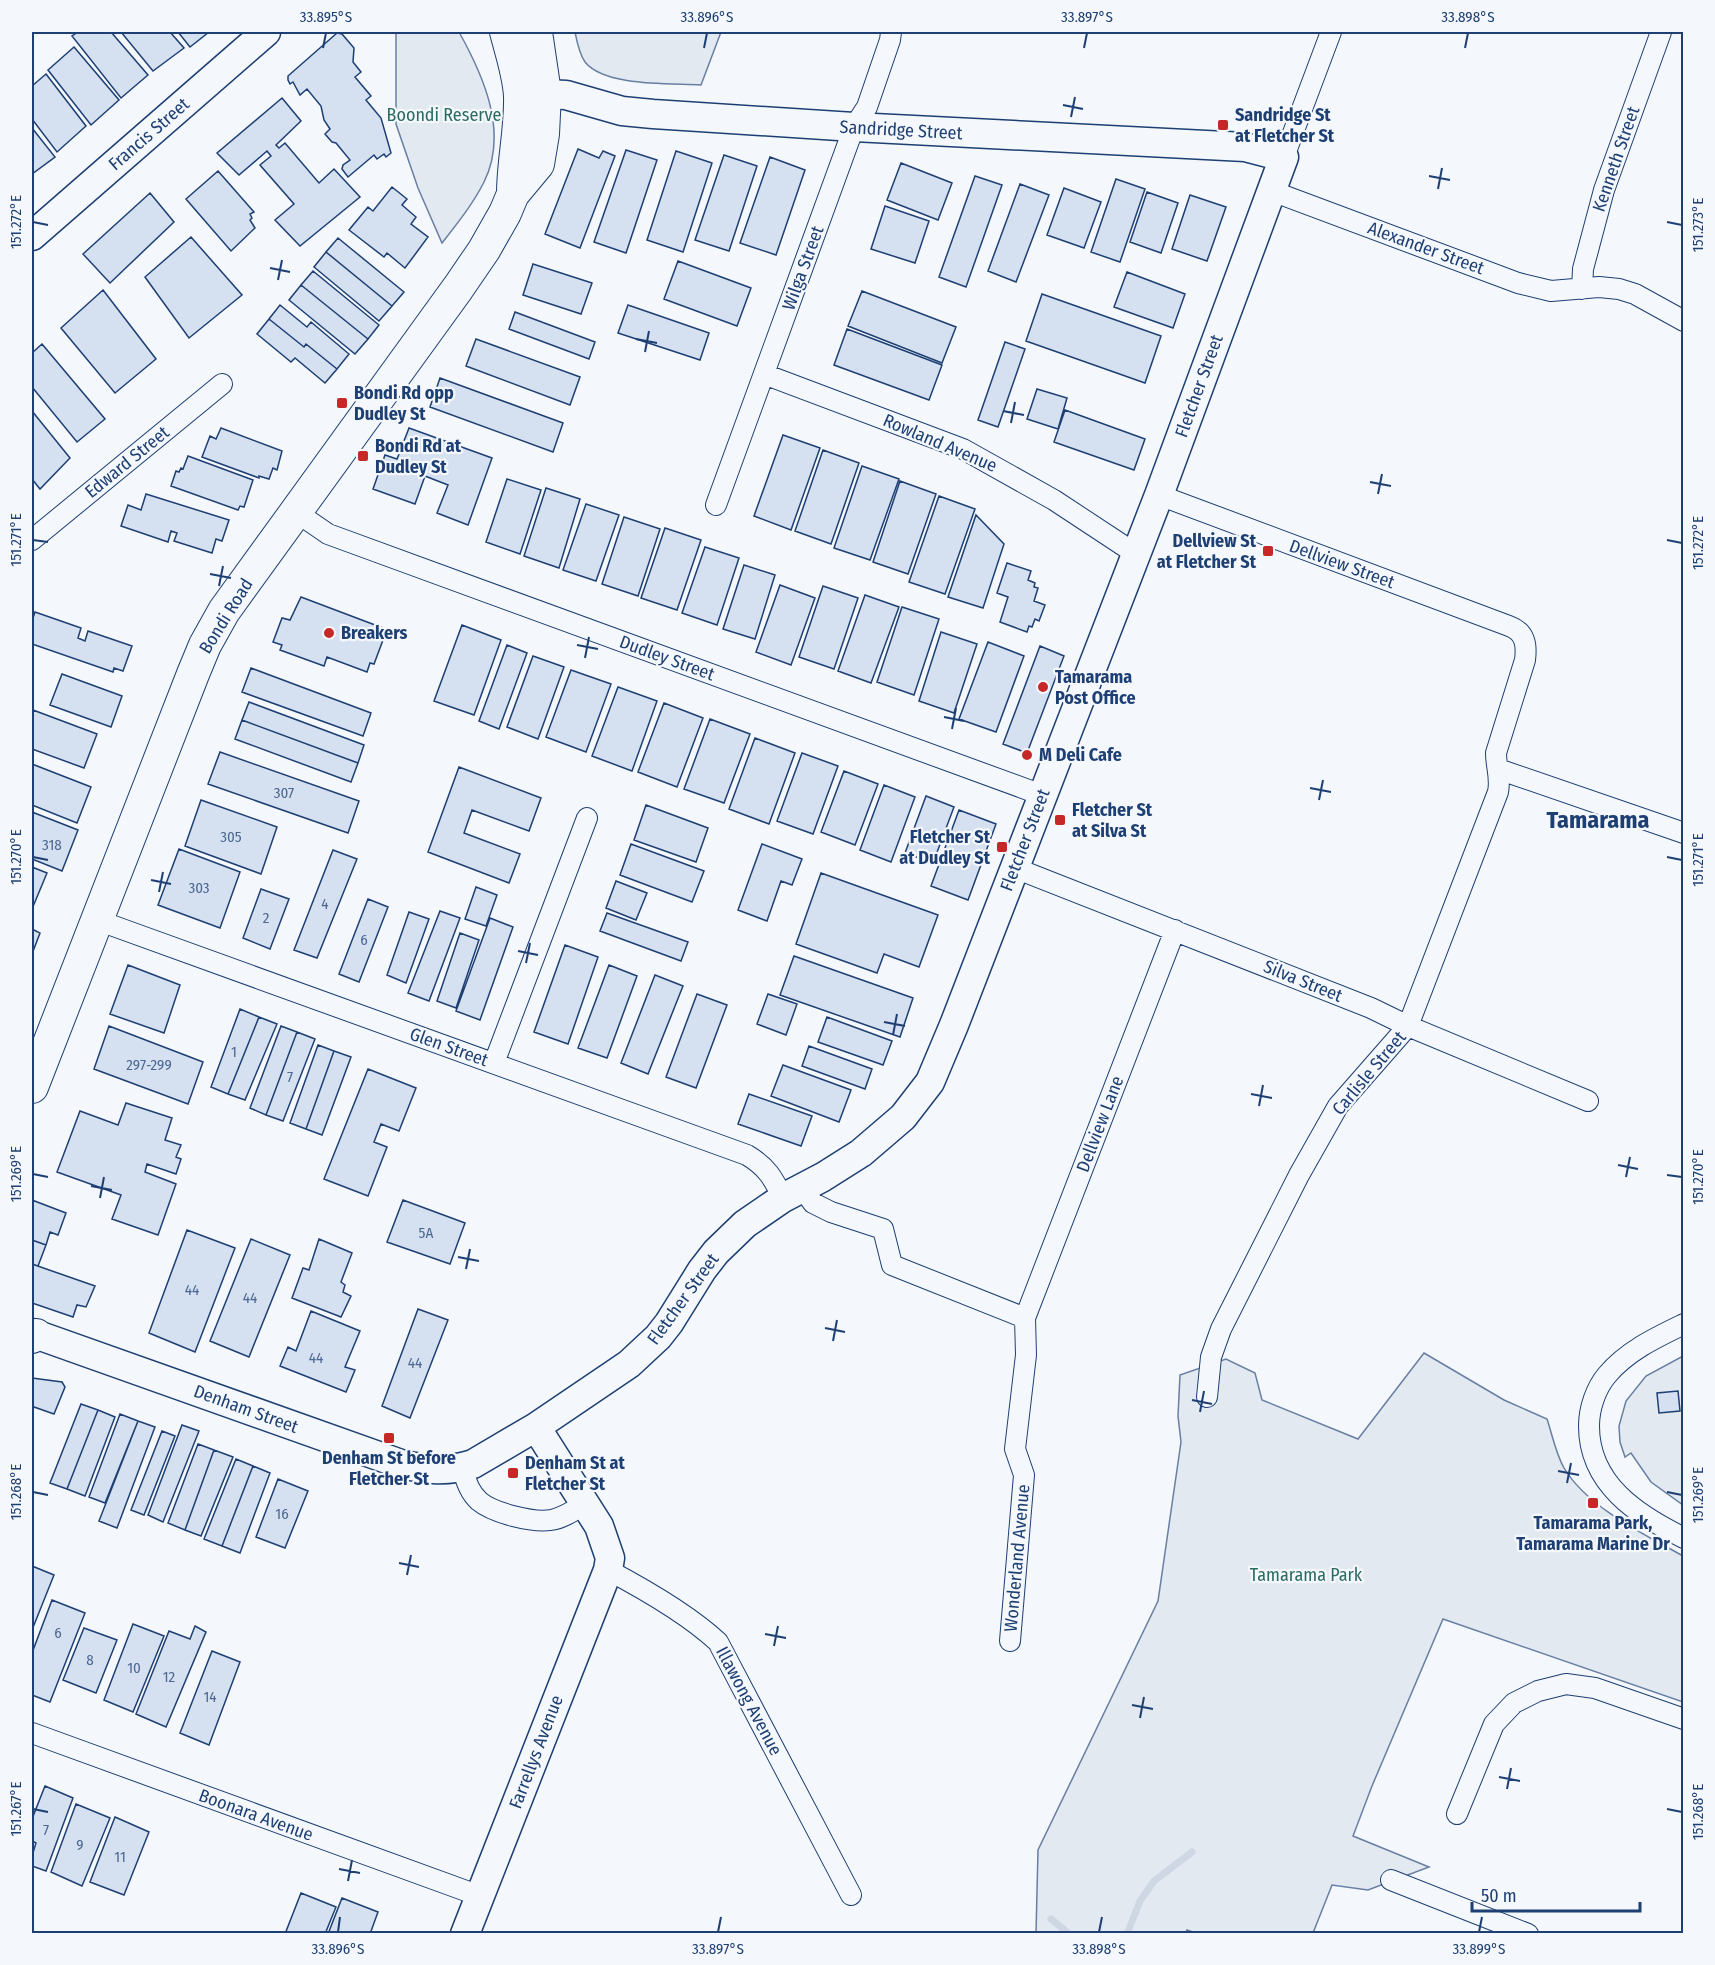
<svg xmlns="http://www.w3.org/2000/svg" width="1715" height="1965" font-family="'Fira Sans Condensed',sans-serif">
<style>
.green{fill:#e3e9f0;stroke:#687fa3;stroke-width:1.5}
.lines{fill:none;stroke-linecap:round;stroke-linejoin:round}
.stream{stroke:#cfd7e4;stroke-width:7}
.building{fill:#d5e0f0;stroke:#1d3f73;stroke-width:1.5}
.street-casing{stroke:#1d3f73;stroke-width:22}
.secondary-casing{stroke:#1d3f73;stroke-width:31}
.primary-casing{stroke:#1d3f73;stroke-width:34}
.street{stroke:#f4f7fb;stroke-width:20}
.secondary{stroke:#f4f7fb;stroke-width:28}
.primary{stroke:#f4f7fb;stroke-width:32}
.ticks{fill:none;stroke:#1d3f73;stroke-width:2}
.poi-dot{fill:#c62828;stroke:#f4f7fb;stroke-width:2}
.labels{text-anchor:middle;stroke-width:4.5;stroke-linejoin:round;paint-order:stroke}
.number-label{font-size:15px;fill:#4b6792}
.park-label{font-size:18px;fill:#2c6c60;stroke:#f4f7fb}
.poi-label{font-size:18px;font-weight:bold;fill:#1d3f73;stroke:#f4f7fb;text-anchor:start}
.street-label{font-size:18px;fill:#1d3f73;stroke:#f4f7fb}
.district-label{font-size:24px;font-weight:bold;fill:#1d3f73;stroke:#f4f7fb}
.neatline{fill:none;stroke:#1d3f73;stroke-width:2}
.ticks-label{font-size:15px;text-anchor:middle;fill:#1d3f73}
</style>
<rect width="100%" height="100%" fill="#f4f7fb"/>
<path class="green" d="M396,32H459C483,75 509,132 484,182C473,204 457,224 442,243L418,188L396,124Z
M575,32H721L701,85C672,83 605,87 585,62C579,53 577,42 575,32Z
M1424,1353L1504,1400L1547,1419C1552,1434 1556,1454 1564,1468C1588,1508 1644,1534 1683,1556V1702L1443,1619L1372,1786L1353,1836L1429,1867L1368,1890L1332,1885L1313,1933L1198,1934L1187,1930L1185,1934H1036L1038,1850L1158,1601L1181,1442L1178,1416L1180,1375L1226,1359L1255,1373L1262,1400L1358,1439Z
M1683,1356V1505L1651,1482L1631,1453L1625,1457L1620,1442L1619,1426L1626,1401L1646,1376Z"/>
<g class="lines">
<path class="stream" d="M1051,1919L1069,1934
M1127,1934L1140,1901L1154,1881L1192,1852"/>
</g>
<path class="building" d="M78,32H111L148,75L121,98L72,36Z
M121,32H170L184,48L153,71Z
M178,32H209L190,47Z
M337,33L342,34L354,48L353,62L361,72L355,77L371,96L366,100L381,118L391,153L386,157L384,154L377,159L374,155L348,177L342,169L343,165L350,160L336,143L332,142L325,134L330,129L324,120L321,106L307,89L300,95L293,82L290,84L288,80V76Z
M74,47L119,100L91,125L48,70Z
M46,74L86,126L57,152L32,119V86Z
M282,98L301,121L276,145L279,148L285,143L319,183L334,169L360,197L300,246L275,220L294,204L260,165L271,156L267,151L239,175L217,153Z
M32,128L55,157L32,174Z
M578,149L599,158L603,151L615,156L580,248L545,234Z
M626,150L657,160L626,253L594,242Z
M676,151L712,163L683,252L647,240Z
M724,155L757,166L729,251L695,240Z
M770,157L805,170L776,255L740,243Z
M901,163L952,183L938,220L887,200Z
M218,171L254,212L250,214L252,218L250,220L255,228L231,251L186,199Z
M975,176L1002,185L966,287L939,277Z
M1116,179L1145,189L1120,262L1091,252Z
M1020,184L1049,195L1016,282L988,271Z
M392,187L407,199L402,205L416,217L411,224L428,237L405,268L387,253L384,257L349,230L368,207L373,211Z
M1064,188L1101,202L1084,248L1047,235Z
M1147,192L1178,203L1161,253L1130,242Z
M150,193L174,222L110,283L83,254Z
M1190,195L1226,207L1207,261L1172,249Z
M885,206L929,221L915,263L871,249Z
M191,237L242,295L189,338L145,277Z
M338,238L404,292L392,306L326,252Z
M326,252L392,306L379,321L314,267Z
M678,261L751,288L737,326L664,299Z
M533,264L592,283L581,314L523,295Z
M313,271L379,325L368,339L301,285Z
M1127,272L1185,294L1173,328L1114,307Z
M301,285L368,339L355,354L289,300Z
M103,290L156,359L115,393L61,328Z
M862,291L956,327L942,363L848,326Z
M1042,294L1161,336L1145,383L1026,341Z
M280,305L307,327L311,322L349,354L337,369L306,344L304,347L269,319Z
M628,305L709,333L700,360L618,333Z
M515,312L595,342L589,359L509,329Z
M269,319L304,347L306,344L337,369L325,383L295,358L291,362L257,334Z
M847,329L942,365L929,400L834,365Z
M476,339L580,377L570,405L466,366Z
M1005,342L1025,349L998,427L978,420Z
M42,344L105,419L77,442L32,387V353Z
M440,378L563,423L553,452L430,407Z
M1037,389L1067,398L1058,429L1027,419Z
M1065,410L1145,439L1134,470L1054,442Z
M32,411L70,458L40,489L32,479Z
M221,428L282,451L277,470L273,468L269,479L259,476V478L202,457L210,436L216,439Z
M409,428L492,458L468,525L437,513L448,485L425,476L415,504L373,489L385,455L397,459Z
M783,435L820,448L791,530L754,516Z
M823,450L859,463L831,544L795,531Z
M188,456L253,480L244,507L240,506L238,510L171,486L176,471L179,472L181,468L183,469Z
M862,466L899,479L870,560L834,548Z
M507,479L541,490L520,554L486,542Z
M900,481L936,494L908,574L873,562Z
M546,488L580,499L559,568L524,556Z
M146,494L229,520L222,541L216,539L212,553L174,541L177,533L171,531L168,542L121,526L128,505L141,510Z
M939,496L975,509L945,594L909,582Z
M586,504L619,515L596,581L563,570Z
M976,515L1004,544L983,608L948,597Z
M624,517L660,529L638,596L602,584Z
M665,528L701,540L677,610L641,598Z
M705,547L739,558L717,625L682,613Z
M1007,563L1031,571L1028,580L1035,583L1034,587L1038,588L1034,601L1045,605L1039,621L1035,619L1032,627L1029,626L1027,632L1000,622L1008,597L997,593Z
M744,565L775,575L755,639L723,629Z
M780,585L815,598L791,665L756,652Z
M823,586L858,598L834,669L799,657Z
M865,595L899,607L871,683L838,671Z
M301,597L383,628L380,638L383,640L374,664L370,663L367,672L327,657L324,666L280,650L282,645L273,642L282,618L290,620Z
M902,607L939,619L914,695L877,682Z
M35,612L81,628L78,638L85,641L88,631L132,646L123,671L114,668L113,672L32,644V621Z
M462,625L501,640L474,715L434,701Z
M941,632L977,644L954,713L919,701Z
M988,642L1024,656L996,732L959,719Z
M507,645L527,653L499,729L479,721Z
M1040,646L1064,656L1027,753L1003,744Z
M533,656L564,667L538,739L507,727Z
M251,668L371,713L363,736L242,692Z
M571,670L611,684L586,752L546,737Z
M62,674L122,696L111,727L50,705Z
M618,687L657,701L632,771L592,756Z
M249,702L364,745L358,763L242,720Z
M664,703L703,718L677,787L638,772Z
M33,710L97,734L84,768L32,749V716Z
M710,719L750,734L724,803L684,789Z
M242,720L358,763L351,782L235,739Z
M755,738L795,753L769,824L729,809Z
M220,752L359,801L348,833L208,784Z
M802,753L838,766L813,834L777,821Z
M32,764L91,787L77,823L32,805Z
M459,767L541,798L529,831L472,810L464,833L520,854L509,883L428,852Z
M844,771L878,784L855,845L821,832Z
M884,785L915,797L891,862L860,850Z
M926,796L954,807L933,863L905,853Z
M201,800L277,827L261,874L185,846Z
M646,805L708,828L696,862L634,840Z
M959,810L996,824L968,900L931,886Z
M32,812L78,830L62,871L32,859Z
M631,844L704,871L692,902L620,875Z
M762,844L802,859L792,885L781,881L767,921L738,910Z
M179,849L240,872L220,928L158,905Z
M333,850L357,859L317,958L294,950Z
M32,867L47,873L32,909Z
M821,873L938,915L919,967L884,954L877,973L796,944Z
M616,881L647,893L636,920L606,908Z
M476,887L497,895L486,926L465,919Z
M261,889L289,899L270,949L243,938Z
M368,899L388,907L359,982L339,974Z
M440,911L460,918L429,1001L408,993Z
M409,912L429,919L406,983L387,975Z
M607,913L688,942L681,961L600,931Z
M490,918L513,927L480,1020L456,1011Z
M32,929L40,933L32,954Z
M460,933L479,940L456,1008L437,1001Z
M565,945L598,957L568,1044L534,1032Z
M794,956L913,998L900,1037L780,995Z
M128,965L180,985L164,1033L110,1014Z
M609,965L637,976L607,1058L578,1048Z
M655,975L683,986L648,1074L621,1063Z
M697,994L727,1005L696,1088L666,1077Z
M768,994L797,1004L786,1035L757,1024Z
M240,1009L259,1017L228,1094L211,1087Z
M259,1017L277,1024L245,1100L228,1094Z
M827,1017L892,1041L883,1065L818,1042Z
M109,1026L203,1062L188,1104L94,1069Z
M281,1026L297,1032L266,1115L250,1108Z
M297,1032L315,1039L283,1121L266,1115Z
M318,1045L334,1051L306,1129L290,1123Z
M809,1046L872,1069L865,1089L802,1066Z
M334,1051L351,1057L322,1135L306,1129Z
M783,1065L851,1090L839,1122L771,1096Z
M368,1069L416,1088L399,1131L381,1124L374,1142L387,1147L368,1196L324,1179Z
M749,1094L812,1116L801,1146L738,1124Z
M126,1103L172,1118L165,1140L181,1145L176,1157L181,1159L176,1174L147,1164L145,1172L176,1184L158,1235L112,1219L121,1195L57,1172L80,1111L118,1125Z
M32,1200L66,1213L58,1235L50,1232L46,1245L32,1240Z
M403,1200L465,1223L450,1264L387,1242Z
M187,1230L235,1248L195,1352L149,1333Z
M251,1239L290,1255L249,1357L210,1341Z
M319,1239L352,1253L341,1282L345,1285L343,1292L351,1296L341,1317L292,1298L303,1268L309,1270Z
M32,1240L46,1245L38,1266L32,1264Z
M32,1264L95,1286L86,1307L77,1305L73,1317L32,1303Z
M418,1309L448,1320L410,1418L382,1406Z
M311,1311L360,1331L345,1367L355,1370L346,1392L280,1366L288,1347L296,1351Z
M32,1378L62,1382L65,1387L54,1414L34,1407L32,1411Z
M1678,1391L1680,1411L1659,1413L1657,1393Z
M81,1404L98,1410L67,1489L50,1483Z
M98,1410L115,1417L85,1496L67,1489Z
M120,1414L138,1421L105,1503L89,1497Z
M138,1421L155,1427L117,1528L99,1521Z
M182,1425L199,1431L163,1522L148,1515Z
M162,1431L175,1436L144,1515L131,1510Z
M198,1444L214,1450L185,1530L168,1523Z
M214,1450L233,1457L201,1536L185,1530Z
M236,1459L253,1466L222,1546L204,1539Z
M253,1466L270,1473L240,1553L222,1546Z
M278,1479L308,1491L285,1548L256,1537Z
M32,1566L54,1575L32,1630Z
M52,1600L85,1613L50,1702L32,1695V1653Z
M133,1624L164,1636L133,1712L104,1700Z
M195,1626L206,1632L166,1727L136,1714L169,1631L190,1639Z
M84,1628L117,1640L96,1693L63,1680Z
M212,1651L240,1662L209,1745L180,1733Z
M45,1786L73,1798L46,1871L32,1866V1856L36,1843L32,1841V1819Z
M76,1804L110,1818L82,1886L51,1872Z
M115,1817L149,1832L124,1895L90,1882Z
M301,1893L336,1907L325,1934H285Z
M342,1898L378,1912L370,1934H328Z"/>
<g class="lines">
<g class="street-casing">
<path id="street" d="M1284,157L1331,32
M1272,191L1518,283L1551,291L1599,287L1619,289L1635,294L1684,321
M1582,289L1583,269L1604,190L1661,32
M764,374L963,449L1054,500L1136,554
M1159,495L1509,626C1525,632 1527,644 1525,660L1496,753C1496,767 1501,778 1498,792L1408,1026L1338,1106L1299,1175L1221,1329L1211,1357L1207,1397
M716,505L854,127L867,107L890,40L891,32
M296,512L328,534L1042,795
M32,540L222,384
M1498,769L1684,833
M1015,868L1371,1008L1408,1026L1588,1101
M97,920L747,1155C767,1167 773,1178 783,1198
M494,1063L587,818
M803,1189L813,1203L831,1212L883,1229L892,1265L1025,1318
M1684,1324C1657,1337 1627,1351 1607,1375C1596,1388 1589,1408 1589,1426C1589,1484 1637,1515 1684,1538
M462,1468C466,1480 469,1492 479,1501C493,1513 533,1523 551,1520C563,1518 575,1510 585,1504
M608,1570C642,1588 690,1616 718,1642L851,1895
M1010,1641L1024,1475L1015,1449L1026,1355L1025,1318L1175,930
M32,1733L480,1896
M1457,1814L1494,1724L1514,1703L1538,1691L1566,1684L1595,1688L1684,1719
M1391,1880L1528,1934"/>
</g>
<g class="secondary-casing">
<path id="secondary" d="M32,236L266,32
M32,1333L401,1464C426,1470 448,1472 473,1464L536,1427L629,1364L658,1337L669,1323L702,1270L716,1252L745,1224L783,1198L823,1177L861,1153L903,1117L930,1082L954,1025L1159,495L1284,157L1245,147L854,127L653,114L622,111L566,95L522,93
M465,1934L608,1570L610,1558L599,1526L536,1427"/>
</g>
<g class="primary-casing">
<path id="primary" d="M506,32C511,51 519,75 520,96C521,129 513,161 513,194
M32,1087L193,674L205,645L224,611L458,288L484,250L505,213L513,194L538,164L543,134L545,93L536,32
M32,1337L36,1335"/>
</g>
<use href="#street" class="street"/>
<use href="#secondary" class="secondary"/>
<use href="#primary" class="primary"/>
</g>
<path class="ticks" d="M323,48L326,33M704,48L707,33M1084,48L1087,33M1465,48L1468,33M1063,105L1083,109M1071,117L1075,97M1429,176L1450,180M1438,189L1442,168M33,222L48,225M1667,222L1682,225M270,268L290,272M278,280L282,260M636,339L657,343M645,352L649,331M1003,411L1024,415M1011,423L1015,402M1370,482L1391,486M1378,494L1382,474M33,540L48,542M1667,540L1682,543M210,574L231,578M219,586L223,566M577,645L598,649M585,658L589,637M944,717L964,721M952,729L956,708M1310,788L1331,792M1319,800L1323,780M33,857L48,860M1667,857L1682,860M151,880L171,884M159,892L163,872M518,951L538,955M526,963L530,943M884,1022L905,1026M893,1035L897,1014M1251,1094L1272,1098M1259,1106L1263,1085M1618,1165L1638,1169M33,1174L48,1177M1667,1175L1682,1177M1626,1177L1630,1157M91,1186L112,1190M100,1198L104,1177M458,1257L479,1261M466,1269L470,1249M825,1328L845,1332M833,1341L837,1320M1192,1400L1212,1404M1200,1412L1204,1391M1558,1471L1579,1475M1567,1483L1571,1463M33,1492L48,1495M1667,1492L1682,1495M399,1563L419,1567M407,1575L411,1555M765,1634L786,1638M774,1646L778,1626M1132,1705L1153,1709M1140,1718L1144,1697M1499,1777L1520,1781M1507,1789L1511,1768M33,1809L48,1812M1667,1809L1682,1812M339,1869L360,1873M348,1881L352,1860M338,1932L340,1917M718,1932L721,1917M1099,1932L1102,1917M1479,1932L1482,1917"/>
<g class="poi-dot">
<rect x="1217" y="119" width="12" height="12" rx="3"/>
<rect x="336" y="397" width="12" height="12" rx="3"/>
<rect x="357" y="450" width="12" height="12" rx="3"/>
<rect x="1262" y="545" width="12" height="12" rx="3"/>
<circle cx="329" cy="633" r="6"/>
<circle cx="1043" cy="687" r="6"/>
<circle cx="1027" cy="755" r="6"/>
<rect x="1054" y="814" width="12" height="12" rx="3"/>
<rect x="996" y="841" width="12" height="12" rx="3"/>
<rect x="383" y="1432" width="12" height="12" rx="3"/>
<rect x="507" y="1467" width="12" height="12" rx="3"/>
<rect x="1587" y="1497" width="12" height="12" rx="3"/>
</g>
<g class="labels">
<g class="number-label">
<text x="284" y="798">307</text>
<text x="231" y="842">305</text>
<text x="52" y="850">318</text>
<text x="199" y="893">303</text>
<text x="325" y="909">4</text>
<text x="266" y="923">2</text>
<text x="364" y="945">6</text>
<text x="234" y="1057">1</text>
<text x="149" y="1070">297-299</text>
<text x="290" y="1082">7</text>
<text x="426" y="1238">5A</text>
<text x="192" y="1295">44</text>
<text x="250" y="1303">44</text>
<text x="316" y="1363">44</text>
<text x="415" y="1368">44</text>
<text x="282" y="1519">16</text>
<text x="58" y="1638">6</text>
<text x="90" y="1665">8</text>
<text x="134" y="1673">10</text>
<text x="169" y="1682">12</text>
<text x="210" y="1702">14</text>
<text x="46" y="1835">7</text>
<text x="80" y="1850">9</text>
<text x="120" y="1862">11</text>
</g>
<g class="park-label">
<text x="444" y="121">Boondi Reserve</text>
<text x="1306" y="1581">Tamarama Park</text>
</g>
<g class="poi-label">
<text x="1235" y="121">Sandridge St<tspan x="1235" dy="21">at Fletcher St</tspan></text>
<text x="354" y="399">Bondi Rd opp<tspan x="354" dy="21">Dudley St</tspan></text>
<text x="375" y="452">Bondi Rd at<tspan x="375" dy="21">Dudley St</tspan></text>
<text x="1256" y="547" text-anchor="end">Dellview St<tspan x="1256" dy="21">at Fletcher St</tspan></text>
<text x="341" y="639">Breakers</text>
<text x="1055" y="683">Tamarama<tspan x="1055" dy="21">Post Office</tspan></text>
<text x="1039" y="761">M Deli Cafe</text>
<text x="1072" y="816">Fletcher St<tspan x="1072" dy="21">at Silva St</tspan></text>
<text x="990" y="843" text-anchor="end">Fletcher St<tspan x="990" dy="21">at Dudley St</tspan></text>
<text x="389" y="1464" text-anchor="middle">Denham St before<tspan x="389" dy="21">Fletcher St</tspan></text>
<text x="525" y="1469">Denham St at<tspan x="525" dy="21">Fletcher St</tspan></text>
<text x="1593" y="1529" text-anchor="middle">Tamarama Park,<tspan x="1593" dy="21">Tamarama Marine Dr</tspan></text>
</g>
<g class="street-label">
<text transform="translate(901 130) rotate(3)" y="6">Sandridge Street</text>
<text transform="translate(149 134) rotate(-41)" y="6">Francis Street</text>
<text transform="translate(1616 159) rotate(-71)" y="6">Kenneth Street</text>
<text transform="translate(1426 248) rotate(20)" y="6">Alexander Street</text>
<text transform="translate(803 268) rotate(-70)" y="6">Wilga Street</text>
<text transform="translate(1199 386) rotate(-70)" y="6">Fletcher Street</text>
<text transform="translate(940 443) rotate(23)" y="6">Rowland Avenue</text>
<text transform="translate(127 462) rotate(-39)" y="6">Edward Street</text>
<text transform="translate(1342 564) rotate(20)" y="6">Dellview Street</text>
<text transform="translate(226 616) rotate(-58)" y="6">Bondi Road</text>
<text transform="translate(667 658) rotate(20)" y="6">Dudley Street</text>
<text transform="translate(1025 840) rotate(-69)" y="6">Fletcher Street</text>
<text transform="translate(1303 981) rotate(22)" y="6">Silva Street</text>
<text transform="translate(449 1047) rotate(20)" y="6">Glen Street</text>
<text transform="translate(1369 1073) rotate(-50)" y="6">Carlisle Street</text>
<text transform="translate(1100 1124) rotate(-69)" y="6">Dellview Lane</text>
<text transform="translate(683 1299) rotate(-54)" y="6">Fletcher Street</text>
<text transform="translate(246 1409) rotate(20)" y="6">Denham Street</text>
<text transform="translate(1017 1558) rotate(-85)" y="6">Wonderland Avenue</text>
<text transform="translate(749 1701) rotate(62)" y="6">Illawong Avenue</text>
<text transform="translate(536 1752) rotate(-69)" y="6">Farrellys Avenue</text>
<text transform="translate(256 1815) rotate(20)" y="6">Boonara Avenue</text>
</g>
<g class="district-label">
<text x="1598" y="828">Tamarama</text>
</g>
</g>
<rect width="1715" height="1965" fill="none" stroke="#f4f7fb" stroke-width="66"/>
<path d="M1472 1902v9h168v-9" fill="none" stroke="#1d3f73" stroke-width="3"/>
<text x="1481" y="1902" font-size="18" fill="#1d3f73" stroke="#f4f7fb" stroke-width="4.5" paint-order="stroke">50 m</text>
<rect x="33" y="33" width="1649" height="1899" class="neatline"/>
<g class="ticks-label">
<text x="326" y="22">33.895°S</text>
<text x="707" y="22">33.896°S</text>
<text x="1087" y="22">33.897°S</text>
<text x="1468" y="22">33.898°S</text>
<text transform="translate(16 222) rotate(-90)" y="5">151.272°E</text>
<text transform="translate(1698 225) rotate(-90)" y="5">151.273°E</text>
<text transform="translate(16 540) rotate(-90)" y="5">151.271°E</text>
<text transform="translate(1698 543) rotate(-90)" y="5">151.272°E</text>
<text transform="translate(16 857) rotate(-90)" y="5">151.270°E</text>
<text transform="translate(1698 860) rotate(-90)" y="5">151.271°E</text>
<text transform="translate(16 1174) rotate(-90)" y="5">151.269°E</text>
<text transform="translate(1698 1177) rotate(-90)" y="5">151.270°E</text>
<text transform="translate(16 1492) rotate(-90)" y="5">151.268°E</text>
<text transform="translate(1698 1495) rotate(-90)" y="5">151.269°E</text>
<text transform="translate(16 1809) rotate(-90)" y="5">151.267°E</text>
<text transform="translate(1698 1812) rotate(-90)" y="5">151.268°E</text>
<text x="338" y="1954">33.896°S</text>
<text x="718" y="1954">33.897°S</text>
<text x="1099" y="1954">33.898°S</text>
<text x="1479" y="1954">33.899°S</text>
</g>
</svg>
